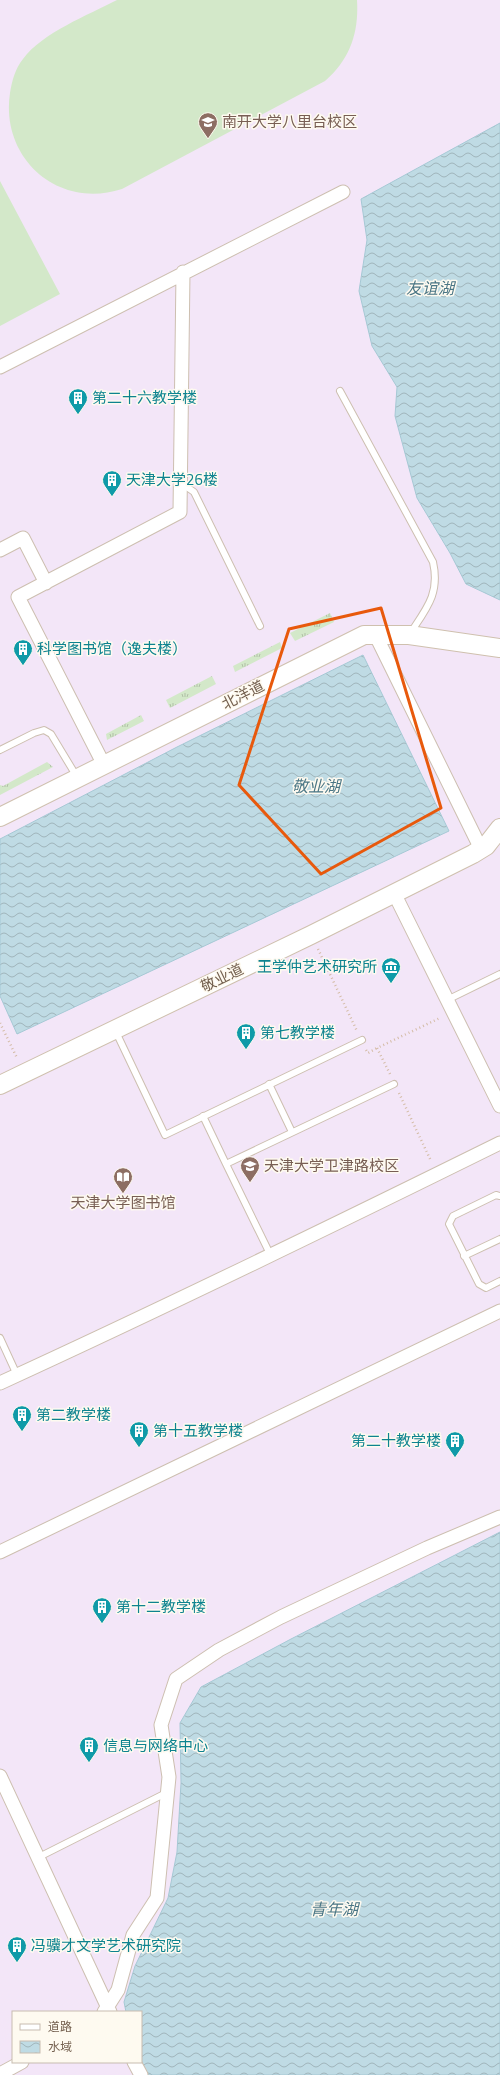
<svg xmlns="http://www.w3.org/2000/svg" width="500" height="2075" font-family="'Titillium Web','Noto Sans SC',sans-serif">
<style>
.education{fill:#f3e6f8;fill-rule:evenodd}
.grass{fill:url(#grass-tufts)}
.pitch{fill:#d3e8c9}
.water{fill:url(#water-waves);stroke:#a6c9d5}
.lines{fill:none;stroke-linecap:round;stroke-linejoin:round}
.lane-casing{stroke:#cdbfb0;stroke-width:8}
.street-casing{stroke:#cdbfb0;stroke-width:15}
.secondary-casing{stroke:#cfc0ae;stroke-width:20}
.path{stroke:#d4bca6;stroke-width:2.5;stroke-dasharray:1 3;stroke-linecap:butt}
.lane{stroke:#fff;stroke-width:6}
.street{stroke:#fff;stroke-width:13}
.secondary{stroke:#fff;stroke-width:18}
.marked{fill:none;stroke:#e8590c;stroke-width:3;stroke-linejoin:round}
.labels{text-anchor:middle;stroke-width:3;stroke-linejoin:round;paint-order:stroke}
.education-label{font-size:15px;fill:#785e54;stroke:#fefaf0;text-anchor:start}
.culture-label{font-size:15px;fill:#0d838f;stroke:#fefaf0;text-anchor:start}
.street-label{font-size:15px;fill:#74604f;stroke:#fefaf0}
.water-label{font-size:16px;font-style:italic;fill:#4a7685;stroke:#fefaf0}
</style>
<defs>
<pattern id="grass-tufts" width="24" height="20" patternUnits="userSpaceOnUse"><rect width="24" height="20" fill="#d3e8c9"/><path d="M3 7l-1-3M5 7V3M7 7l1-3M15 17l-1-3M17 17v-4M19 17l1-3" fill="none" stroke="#b0bfa6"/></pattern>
<pattern id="water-waves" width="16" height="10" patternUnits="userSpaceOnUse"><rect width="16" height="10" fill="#bfdbe4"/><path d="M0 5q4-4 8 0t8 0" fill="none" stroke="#a0b5bb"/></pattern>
</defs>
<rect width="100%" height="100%" fill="#fbf6ea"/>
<path class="education" d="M0,0H500V2075H0ZM13,2012H141V2062H13Z"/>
<path class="grass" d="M330,613L334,622L295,641L290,633Z
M280,642L282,648L235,672L233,666Z
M212,676L216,684L170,708L166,700Z
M141,715L144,721L107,740L106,734Z
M47,762L53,767L0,795V785L3,786Z"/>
<path class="pitch" d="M117,0H357C359,33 350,59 325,81L122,189C59,210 0,159 10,93C12,81 15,69 23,59C42,33 88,15 117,0Z
M0,181L60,294L0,326Z"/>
<path class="water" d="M500,123V600L466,584L450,553L417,498L395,416L397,387L372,346L359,291L367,240L361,199Z
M363,655L449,831L17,1034L0,996V839L177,747Z
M500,1532V2075H147L141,2062V2012H126L124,2002L135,1966L168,1898L177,1852L181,1783L180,1723L201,1687L291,1639Z"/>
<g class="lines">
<g class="lane-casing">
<path id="lane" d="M340,391L433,562C440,593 427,608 411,632
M181,483L194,492L260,626
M0,750L34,733L44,730L51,734L77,777
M447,1000L500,974
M116,1032L165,1135L362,1040
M269,1084L292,1132
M203,1116L226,1164
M500,1196L496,1195L453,1216L449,1224L479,1284L486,1288L500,1281
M271,1256L226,1164L394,1084
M464,1256L500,1239
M0,1338L17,1375
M37,1858L166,1793"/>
</g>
<g class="street-casing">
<path id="street" d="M0,367L343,192
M0,550L23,538L46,583
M375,634L481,849
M104,765L18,597L180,512L183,272
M394,893L500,1106
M0,1383C168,1306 334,1225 500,1143
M0,1552L500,1311
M0,1776L110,2012
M104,2012L118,1990L133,1935L157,1898L169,1777L161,1725L176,1679L219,1650L281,1617L427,1548L500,1517
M134,2062L141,2075
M0,2074L22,2062"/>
</g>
<g class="secondary-casing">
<path id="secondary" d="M0,817L364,635H409L500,648
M0,1085L311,935L473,854L486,846L500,828"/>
</g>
<path class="path" d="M318,949L357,1031
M0,1023L17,1058
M366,1050L368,1053L377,1048
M390,1074L377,1048L440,1018
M399,1093L431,1161"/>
<use href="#lane" class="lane"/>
<use href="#street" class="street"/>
<use href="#secondary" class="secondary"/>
</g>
<path class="marked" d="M381,608L441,808L321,874L239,785L289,629Z"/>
<defs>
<g id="university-pin" transform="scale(1)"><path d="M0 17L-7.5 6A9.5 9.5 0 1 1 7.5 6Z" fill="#8d6e63" stroke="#fefaf0"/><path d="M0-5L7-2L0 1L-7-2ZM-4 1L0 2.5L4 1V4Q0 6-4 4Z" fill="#fff"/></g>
<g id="building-pin" transform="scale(1)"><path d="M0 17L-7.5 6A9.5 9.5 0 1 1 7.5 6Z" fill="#0f9aa8" stroke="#fefaf0"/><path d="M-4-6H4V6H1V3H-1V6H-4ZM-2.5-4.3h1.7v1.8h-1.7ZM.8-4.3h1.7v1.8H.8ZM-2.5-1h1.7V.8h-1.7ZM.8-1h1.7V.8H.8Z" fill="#fff"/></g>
<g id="museum-pin" transform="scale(1)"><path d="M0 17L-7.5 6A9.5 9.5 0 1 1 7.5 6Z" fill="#0f9aa8" stroke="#fefaf0"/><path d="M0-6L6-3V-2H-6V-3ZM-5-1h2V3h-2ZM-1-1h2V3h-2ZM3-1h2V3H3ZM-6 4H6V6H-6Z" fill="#fff"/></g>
<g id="library-pin" transform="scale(1)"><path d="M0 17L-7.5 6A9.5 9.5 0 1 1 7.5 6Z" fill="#8d6e63" stroke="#fefaf0"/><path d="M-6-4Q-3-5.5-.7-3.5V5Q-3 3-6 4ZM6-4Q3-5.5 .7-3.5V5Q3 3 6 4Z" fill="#fff"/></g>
</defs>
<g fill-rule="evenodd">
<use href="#university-pin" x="208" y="122"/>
<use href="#building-pin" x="78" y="398"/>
<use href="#building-pin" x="112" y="480"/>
<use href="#building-pin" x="23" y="649"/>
<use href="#museum-pin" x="391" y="967"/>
<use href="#building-pin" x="246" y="1033"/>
<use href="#university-pin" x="250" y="1166"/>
<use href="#library-pin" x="123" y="1177"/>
<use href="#building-pin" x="22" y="1415"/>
<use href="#building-pin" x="139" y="1431"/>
<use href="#building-pin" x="455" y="1441"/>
<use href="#building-pin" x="102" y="1607"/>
<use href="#building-pin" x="89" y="1746"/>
<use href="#building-pin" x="17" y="1946"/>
</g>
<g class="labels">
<g class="education-label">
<text x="222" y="127">南开大学八里台校区</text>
<text x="264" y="1171">天津大学卫津路校区</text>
<text x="123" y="1208" text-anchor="middle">天津大学图书馆</text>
</g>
<g class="culture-label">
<text x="92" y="403">第二十六教学楼</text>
<text x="126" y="485">天津大学26楼</text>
<text x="37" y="654">科学图书馆（逸夫楼）</text>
<text x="377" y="972" text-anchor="end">王学仲艺术研究所</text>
<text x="260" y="1038">第七教学楼</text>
<text x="36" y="1420">第二教学楼</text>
<text x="153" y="1436">第十五教学楼</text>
<text x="441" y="1446" text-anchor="end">第二十教学楼</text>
<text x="116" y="1612">第十二教学楼</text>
<text x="103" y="1751">信息与网络中心</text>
<text x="31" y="1951">冯骥才文学艺术研究院</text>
</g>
<g class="street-label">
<text transform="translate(243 695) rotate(-27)" y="5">北洋道</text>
<text transform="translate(222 978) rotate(-26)" y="5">敬业道</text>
</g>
<g class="water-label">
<text x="430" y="294">友谊湖</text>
<text x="316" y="792">敬业湖</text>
<text x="334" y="1915">青年湖</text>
</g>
</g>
<rect x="12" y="2011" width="130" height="52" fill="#fefaf0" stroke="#c7bcb0"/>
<rect x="20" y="2024" width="20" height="6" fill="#ffffff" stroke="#c7bcb0"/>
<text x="48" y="2031" font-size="12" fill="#74604f">道路</text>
<rect x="20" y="2041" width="20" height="12" fill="url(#water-waves)" stroke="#c7bcb0"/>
<text x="48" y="2051" font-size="12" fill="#74604f">水域</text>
</svg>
